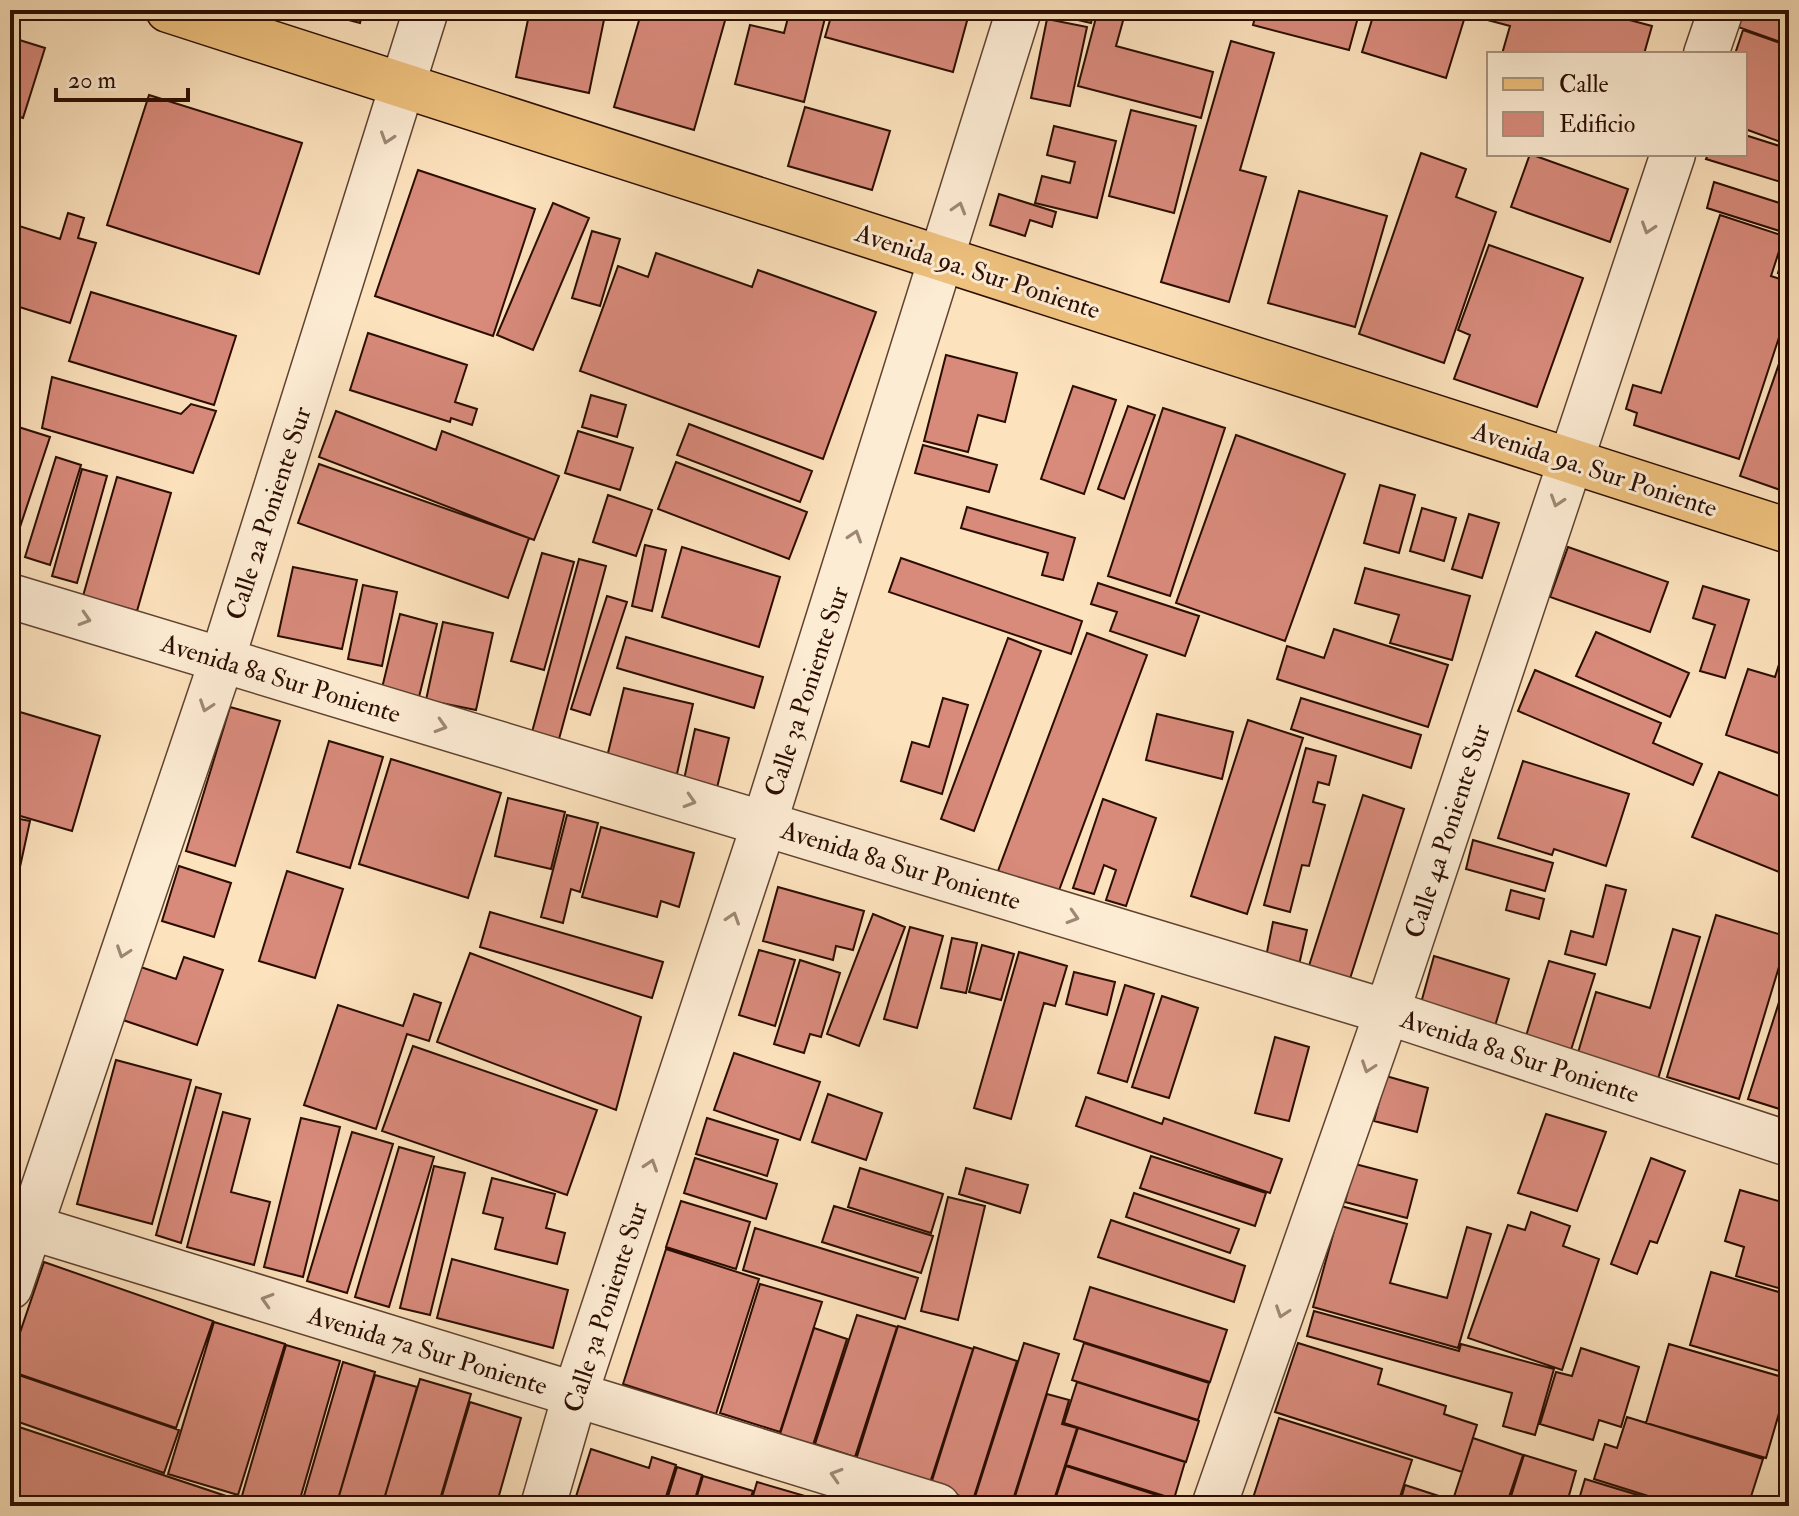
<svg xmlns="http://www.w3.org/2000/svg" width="1799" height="1516" font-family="'IM FELL Double Pica',serif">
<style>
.building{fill:#d88a7b;stroke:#2b0d01;stroke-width:2}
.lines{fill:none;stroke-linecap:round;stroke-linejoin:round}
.minor-casing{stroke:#5f4230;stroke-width:47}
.major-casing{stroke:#2b0d01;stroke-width:47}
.minor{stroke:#fdecd4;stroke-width:44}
.major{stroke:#eec17e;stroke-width:44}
.oneway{stroke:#9e8875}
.labels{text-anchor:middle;stroke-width:6;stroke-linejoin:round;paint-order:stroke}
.street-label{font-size:26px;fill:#2b0d01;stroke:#fdecd4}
</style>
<rect width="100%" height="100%" fill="#fce2bd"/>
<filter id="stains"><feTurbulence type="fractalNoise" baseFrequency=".0025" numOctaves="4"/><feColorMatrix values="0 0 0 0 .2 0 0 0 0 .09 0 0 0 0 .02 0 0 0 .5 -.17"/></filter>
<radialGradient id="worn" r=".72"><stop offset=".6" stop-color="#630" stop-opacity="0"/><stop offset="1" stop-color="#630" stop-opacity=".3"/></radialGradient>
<path class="building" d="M311,10H363L360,23Z
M530,10H606L589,93L516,77Z
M642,10H728L694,130L614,107Z
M790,10H827L804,102L735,84L750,25L784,33Z
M833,10H970L953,72L825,37Z
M1057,10H1094L1091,23L1056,15Z
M1098,10H1126L1116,46L1213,72L1201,118L1078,86Z
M1257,10H1360L1349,50L1253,25Z
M1375,10H1467L1446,78L1362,52Z
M1482,10H1592L1652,26L1644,54H1502L1510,26L1480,18Z
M1744,10H1789V45L1738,27Z
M1047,19L1087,27L1070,106L1031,98Z
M1743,30L1789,46V145L1745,129V54H1735Z
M13,38L45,48L23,118L10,114V48Z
M1231,41L1274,53L1240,170L1266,177L1229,302L1161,282Z
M149,95L302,143L259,274L107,225Z
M805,107L890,131L872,190L788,166Z
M1131,110L1196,126L1174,213L1109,196Z
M1054,126L1116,141L1097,218L1035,203L1042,176L1070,183L1075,162L1047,155Z
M1745,135L1789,149V169L1784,183L1706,159L1708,154H1745Z
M1421,153L1466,169L1456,197L1496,212L1444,363L1359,334Z
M1530,154L1628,189L1610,242L1511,207Z
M418,170L535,209L493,336L375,296Z
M1714,182L1789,206V234L1707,208Z
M1299,191L1387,216L1355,327L1268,303Z
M999,194L1056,212L1052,227L1030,220L1025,236L990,225Z
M553,203L589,218L533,350L497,335Z
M68,213L84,218L78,238L96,243L70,323L10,304V223L60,239Z
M1720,215L1784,236L1771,276L1789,282V307L1739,459L1634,425L1637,413L1626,409L1633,385L1661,393Z
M592,231L620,239L600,306L572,298Z
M1789,237V276L1778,273Z
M1489,245L1583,278L1537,407L1454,379L1470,335L1458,330Z
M656,253L752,287L758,270L876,312L823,459L580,371L618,266L648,277Z
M91,292L236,336L214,405L69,361Z
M368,333L467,365L455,402L477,409L472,425L451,418L450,422L350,390Z
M1789,335V493L1740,476Z
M946,355L1017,373L1005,422L978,415L968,452L924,441Z
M52,377L181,414L191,404L216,411L193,473L42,428Z
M1073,386L1116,400L1084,494L1041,479Z
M591,395L626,405L617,437L582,427Z
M1128,406L1155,415L1124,499L1098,489Z
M1163,408L1225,428L1170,596L1108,576Z
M336,411L436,450L442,431L559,476L534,540L319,457Z
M689,424L812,471L800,502L677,455Z
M12,425L50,437L12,551L10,430Z
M578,431L633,448L620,490L565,473Z
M1236,435L1345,474L1285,641L1176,603Z
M923,445L997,465L989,492L915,473Z
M56,457L81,465L50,565L25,557Z
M676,462L807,512L789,559L658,509Z
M319,464L529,538L508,598L298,523Z
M82,469L107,476L77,583L52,576Z
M117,477L171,493L137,611L83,596Z
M1380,485L1415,495L1399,553L1364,543Z
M608,495L652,510L636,556L593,542Z
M967,507L1075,538L1063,580L1042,575L1048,553L961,528Z
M1422,508L1456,518L1444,561L1410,551Z
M1469,514L1499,523L1482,578L1452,569Z
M645,545L666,550L652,611L632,606Z
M682,547L780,577L759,647L662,617Z
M1568,547L1668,582L1650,632L1550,597Z
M542,553L574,562L544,670L511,661Z
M901,558L1082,621L1071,654L889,592Z
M579,559L606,566L559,739L532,732Z
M293,567L357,580L342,649L278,636Z
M1365,568L1470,596L1452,660L1390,643L1399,615L1355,603Z
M1098,583L1199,616L1185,656L1110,631L1117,612L1091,604Z
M363,585L397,592L382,666L348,659Z
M1703,586L1749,600L1725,678L1700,671L1715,625L1693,618Z
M607,596L627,602L590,715L571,709Z
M400,614L437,624L419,697L382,688Z
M443,622L493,633L476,710L426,700Z
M1334,629L1448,665L1428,727L1277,679L1287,646L1324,658Z
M1596,632L1689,673L1670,717L1576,676Z
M1087,633L1147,655L1058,893L998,871Z
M1789,633V740L1784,755L1726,735L1748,669L1775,677Z
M626,637L763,677L754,708L617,668Z
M1008,638L1041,651L974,831L941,819Z
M1535,670L1661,723L1653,743L1702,764L1693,785L1518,711Z
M624,688L693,704L676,778L606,761Z
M943,698L968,705L942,794L901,781L912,742L929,747Z
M1301,698L1421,735L1411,768L1291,729Z
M230,707L280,721L235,866L186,851Z
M10,709L100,736L72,831L10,813Z
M1157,714L1233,732L1222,779L1146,760Z
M1248,720L1303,738L1247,914L1191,896Z
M695,729L729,738L716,792L683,784Z
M329,741L383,757L350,868L297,852Z
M1306,748L1336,756L1329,785L1318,782L1313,802L1325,805L1309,866L1302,865L1290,912L1264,905Z
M391,759L501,793L468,898L359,864Z
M1523,761L1629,794L1606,866L1554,849L1552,855L1498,838Z
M1719,772L1789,800V848L1779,872L1692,837Z
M1363,795L1404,809L1348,985L1307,972Z
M508,798L565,812L551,869L495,856Z
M1103,799L1156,818L1126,906L1106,900L1116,870L1104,865L1094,894L1073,888Z
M567,815L598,823L580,892L571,889L563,923L541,917Z
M10,817L30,821L13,899L10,898Z
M601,827L694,853L679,907L661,901L657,917L582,897Z
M1473,840L1553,863L1545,891L1466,869Z
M179,866L231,883L214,937L162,921Z
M287,871L343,889L315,978L259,961Z
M1606,885L1626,890L1606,965L1565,954L1571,931L1593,937Z
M778,887L864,911L853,950L836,946L833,960L763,941Z
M1511,890L1544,899L1539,919L1506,910Z
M490,912L663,962L652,998L480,947Z
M873,914L905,927L859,1046L827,1034Z
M1716,915L1788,937L1739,1099L1667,1077Z
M1273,922L1307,930L1298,969L1265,962Z
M910,927L943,936L917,1028L884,1019Z
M1673,929L1700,937L1658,1079L1577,1056L1596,992L1650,1008Z
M952,938L977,943L966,993L941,988Z
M982,945L1014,954L1001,1000L969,992Z
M759,950L795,960L775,1026L739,1015Z
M1019,952L1067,966L1055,1006L1044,1003L1011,1119L974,1108Z
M470,953L641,1017L616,1110L437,1042Z
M1434,956L1509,979L1495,1026L1421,1003Z
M184,957L223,970L197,1045L114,1017L132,964L176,979Z
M800,960L840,973L821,1037L810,1034L804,1053L774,1044Z
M1549,961L1595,974L1571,1050L1526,1036Z
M1789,971V1112L1748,1099Z
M1074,972L1115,982L1107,1015L1066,1004Z
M1125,985L1154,994L1127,1082L1098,1073Z
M414,994L441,1003L429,1041L407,1034L376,1129L304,1105L338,1005L403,1026Z
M1162,996L1198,1008L1169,1098L1132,1087Z
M1275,1037L1309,1047L1289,1121L1255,1113Z
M413,1046L597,1110L567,1195L382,1131Z
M734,1053L820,1082L800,1140L714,1110Z
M116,1060L191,1080L152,1224L77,1204Z
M1386,1076L1428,1088L1417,1132L1374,1121Z
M196,1087L221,1094L181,1243L156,1235Z
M828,1094L882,1113L866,1160L812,1142Z
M1086,1097L1162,1124L1164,1118L1282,1159L1270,1193L1076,1126Z
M223,1112L250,1119L231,1192L270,1202L254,1265L187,1247Z
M1546,1114L1606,1132L1577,1211L1518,1193Z
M301,1118L340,1127L303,1277L264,1267Z
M707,1118L778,1140L767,1176L696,1154Z
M352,1132L393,1144L347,1293L307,1281Z
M399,1147L434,1157L389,1307L355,1297Z
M1151,1156L1266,1193L1255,1226L1140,1188Z
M695,1158L777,1184L766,1219L684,1193Z
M1651,1158L1685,1171L1657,1243L1650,1241L1637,1274L1611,1264Z
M1355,1164L1417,1180L1407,1218L1345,1202Z
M434,1166L465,1173L430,1315L400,1308Z
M860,1168L943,1194L931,1233L848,1207Z
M966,1168L1028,1185L1020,1213L959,1194Z
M492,1178L555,1194L546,1228L565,1233L557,1264L495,1249L503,1218L483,1213Z
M1740,1190L1789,1204V1291L1736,1276L1744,1247L1725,1241Z
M1134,1193L1239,1229L1230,1253L1126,1217Z
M948,1197L985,1206L958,1320L921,1311Z
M681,1201L750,1222L736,1269L666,1247Z
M834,1206L933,1236L921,1273L822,1242Z
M1341,1206L1407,1224L1390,1283L1447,1298L1467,1227L1491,1234L1458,1348L1313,1307Z
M1531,1212L1570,1226L1563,1246L1599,1259L1562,1370L1468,1338L1508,1225L1525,1230Z
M1111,1220L1245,1266L1234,1302L1098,1257Z
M755,1228L918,1278L905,1319L743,1270Z
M666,1249L759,1279L716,1414L623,1384Z
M452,1259L568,1290L553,1348L437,1318Z
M44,1262L213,1321L176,1428L10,1371V1362Z
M1711,1272L1789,1295V1365L1786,1373L1690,1345Z
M760,1284L822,1302L780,1432L720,1413Z
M1090,1287L1227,1330L1210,1382L1074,1339Z
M1314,1311L1459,1351L1461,1344L1554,1369L1535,1435L1503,1426L1512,1393L1307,1336Z
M857,1315L897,1327L855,1457L815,1444Z
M214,1322L285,1344L238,1495L168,1474Z
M898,1326L973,1349L928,1489L854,1466Z
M814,1328L847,1339L813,1445L780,1434Z
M1024,1343L1059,1354L1011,1506H991L974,1500Z
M1084,1343L1209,1383L1198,1420L1072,1380Z
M1298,1343L1382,1369L1378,1384L1446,1406L1444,1414L1477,1425L1462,1472L1275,1412Z
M1669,1344L1789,1379L1766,1458L1646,1423Z
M286,1345L340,1361L298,1506H239Z
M974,1347L1017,1361L973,1500L930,1487Z
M1581,1348L1639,1367L1621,1427L1599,1420L1593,1440L1540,1424L1556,1372L1572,1376Z
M343,1362L375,1372L336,1506H301Z
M10,1372L179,1430L164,1473L10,1419Z
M375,1375L417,1387L382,1506H336Z
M420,1379L471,1394L438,1506H382Z
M1077,1382L1199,1421L1186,1462L1064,1423Z
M1047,1394L1069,1400L1062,1424L1077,1428L1052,1506H1012Z
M470,1402L521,1418L496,1506H439Z
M1627,1417L1763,1459L1748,1506H1680L1594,1479L1605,1444L1617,1448Z
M1279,1418L1412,1460L1397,1506H1280L1253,1498Z
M10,1424L238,1500L236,1506L10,1504Z
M1078,1428L1185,1462L1174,1499L1066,1465Z
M1473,1438L1523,1455L1506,1506H1451Z
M591,1449L649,1468L652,1457L676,1465L663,1506H573Z
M1524,1455L1576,1471L1566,1506H1508Z
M1066,1466L1166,1498L1163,1506H1053Z
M677,1467L702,1475L693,1506H665Z
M703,1476L753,1491L748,1506H694Z
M1585,1479L1674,1506H1577Z
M757,1482L815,1499L813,1506H750Z
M1405,1485L1451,1500L1449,1506H1399Z"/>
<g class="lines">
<g class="minor-casing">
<path id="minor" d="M1706,54L1721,10
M10,596L1387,1012L1789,1144
M10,1221L938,1506
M10,1287L222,660L426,10
M543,1506L575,1395L764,824L1019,10
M1214,1506L1387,1012L1673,154"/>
</g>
<g class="major-casing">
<path id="major" d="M168,10L1789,531"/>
</g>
<use href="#minor" class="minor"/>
<use href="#major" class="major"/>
</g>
<defs><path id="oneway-chevron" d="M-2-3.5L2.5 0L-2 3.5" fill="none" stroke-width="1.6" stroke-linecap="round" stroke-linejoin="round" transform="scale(2)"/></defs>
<g class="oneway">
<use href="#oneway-chevron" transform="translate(387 138) rotate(108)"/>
<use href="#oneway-chevron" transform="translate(959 208) rotate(-73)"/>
<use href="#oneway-chevron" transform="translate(1648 228) rotate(108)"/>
<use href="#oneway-chevron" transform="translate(1557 501) rotate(108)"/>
<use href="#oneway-chevron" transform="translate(855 536) rotate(-72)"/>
<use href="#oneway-chevron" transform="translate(85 619) rotate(17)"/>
<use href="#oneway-chevron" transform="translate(206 706) rotate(109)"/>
<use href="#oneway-chevron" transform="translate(441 726) rotate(17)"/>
<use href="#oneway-chevron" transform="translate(690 801) rotate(17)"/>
<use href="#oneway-chevron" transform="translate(1073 917) rotate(17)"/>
<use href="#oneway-chevron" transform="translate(733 918) rotate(-72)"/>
<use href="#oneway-chevron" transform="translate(123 952) rotate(109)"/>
<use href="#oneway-chevron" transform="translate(1368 1067) rotate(109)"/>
<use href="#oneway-chevron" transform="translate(651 1165) rotate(-72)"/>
<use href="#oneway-chevron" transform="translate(267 1300) rotate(-163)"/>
<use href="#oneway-chevron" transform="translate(1282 1312) rotate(109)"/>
<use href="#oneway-chevron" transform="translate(836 1475) rotate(-163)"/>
</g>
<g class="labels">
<g class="street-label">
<text transform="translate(978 271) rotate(18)" y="9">Avenida 9a. Sur Poniente</text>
<text transform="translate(1595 469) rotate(18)" y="9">Avenida 9a. Sur Poniente</text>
<text transform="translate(268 513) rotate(-72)" y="9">Calle 2a Poniente Sur</text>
<text transform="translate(281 678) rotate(17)" y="9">Avenida 8a Sur Poniente</text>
<text transform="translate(806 691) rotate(-72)" y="9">Calle 3a Poniente Sur</text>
<text transform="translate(1447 831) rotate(-72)" y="9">Calle 4a Poniente Sur</text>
<text transform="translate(901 865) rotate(17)" y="9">Avenida 8a Sur Poniente</text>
<text transform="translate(1520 1056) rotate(18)" y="9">Avenida 8a Sur Poniente</text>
<text transform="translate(605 1307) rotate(-72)" y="9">Calle 3a Poniente Sur</text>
<text transform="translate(428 1350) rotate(17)" y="9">Avenida 7a Sur Poniente</text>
</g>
</g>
<rect width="1799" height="1516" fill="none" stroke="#fce2bd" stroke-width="40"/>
<rect x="12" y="12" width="1775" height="1492" fill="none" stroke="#2b0d01" stroke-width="4"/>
<rect x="20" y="20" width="1759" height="1476" fill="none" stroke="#2b0d01" stroke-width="2"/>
<rect x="1487" y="52" width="260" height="104" fill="#fdecd4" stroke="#a99380" stroke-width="2"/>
<rect x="1503" y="78" width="40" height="12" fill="#eec17e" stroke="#a99380" stroke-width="2"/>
<text x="1559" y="92" font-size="24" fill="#2b0d01">Calle</text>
<rect x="1503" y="112" width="40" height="24" fill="#d88a7b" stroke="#a99380" stroke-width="2"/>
<text x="1559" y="132" font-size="24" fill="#2b0d01">Edificio</text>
<path d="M56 88v12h132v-12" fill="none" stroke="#2b0d01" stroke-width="4"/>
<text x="68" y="88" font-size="24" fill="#2b0d01" stroke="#fdecd4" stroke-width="6" paint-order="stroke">20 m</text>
<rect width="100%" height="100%" filter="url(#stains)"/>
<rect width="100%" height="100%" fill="url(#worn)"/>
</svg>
